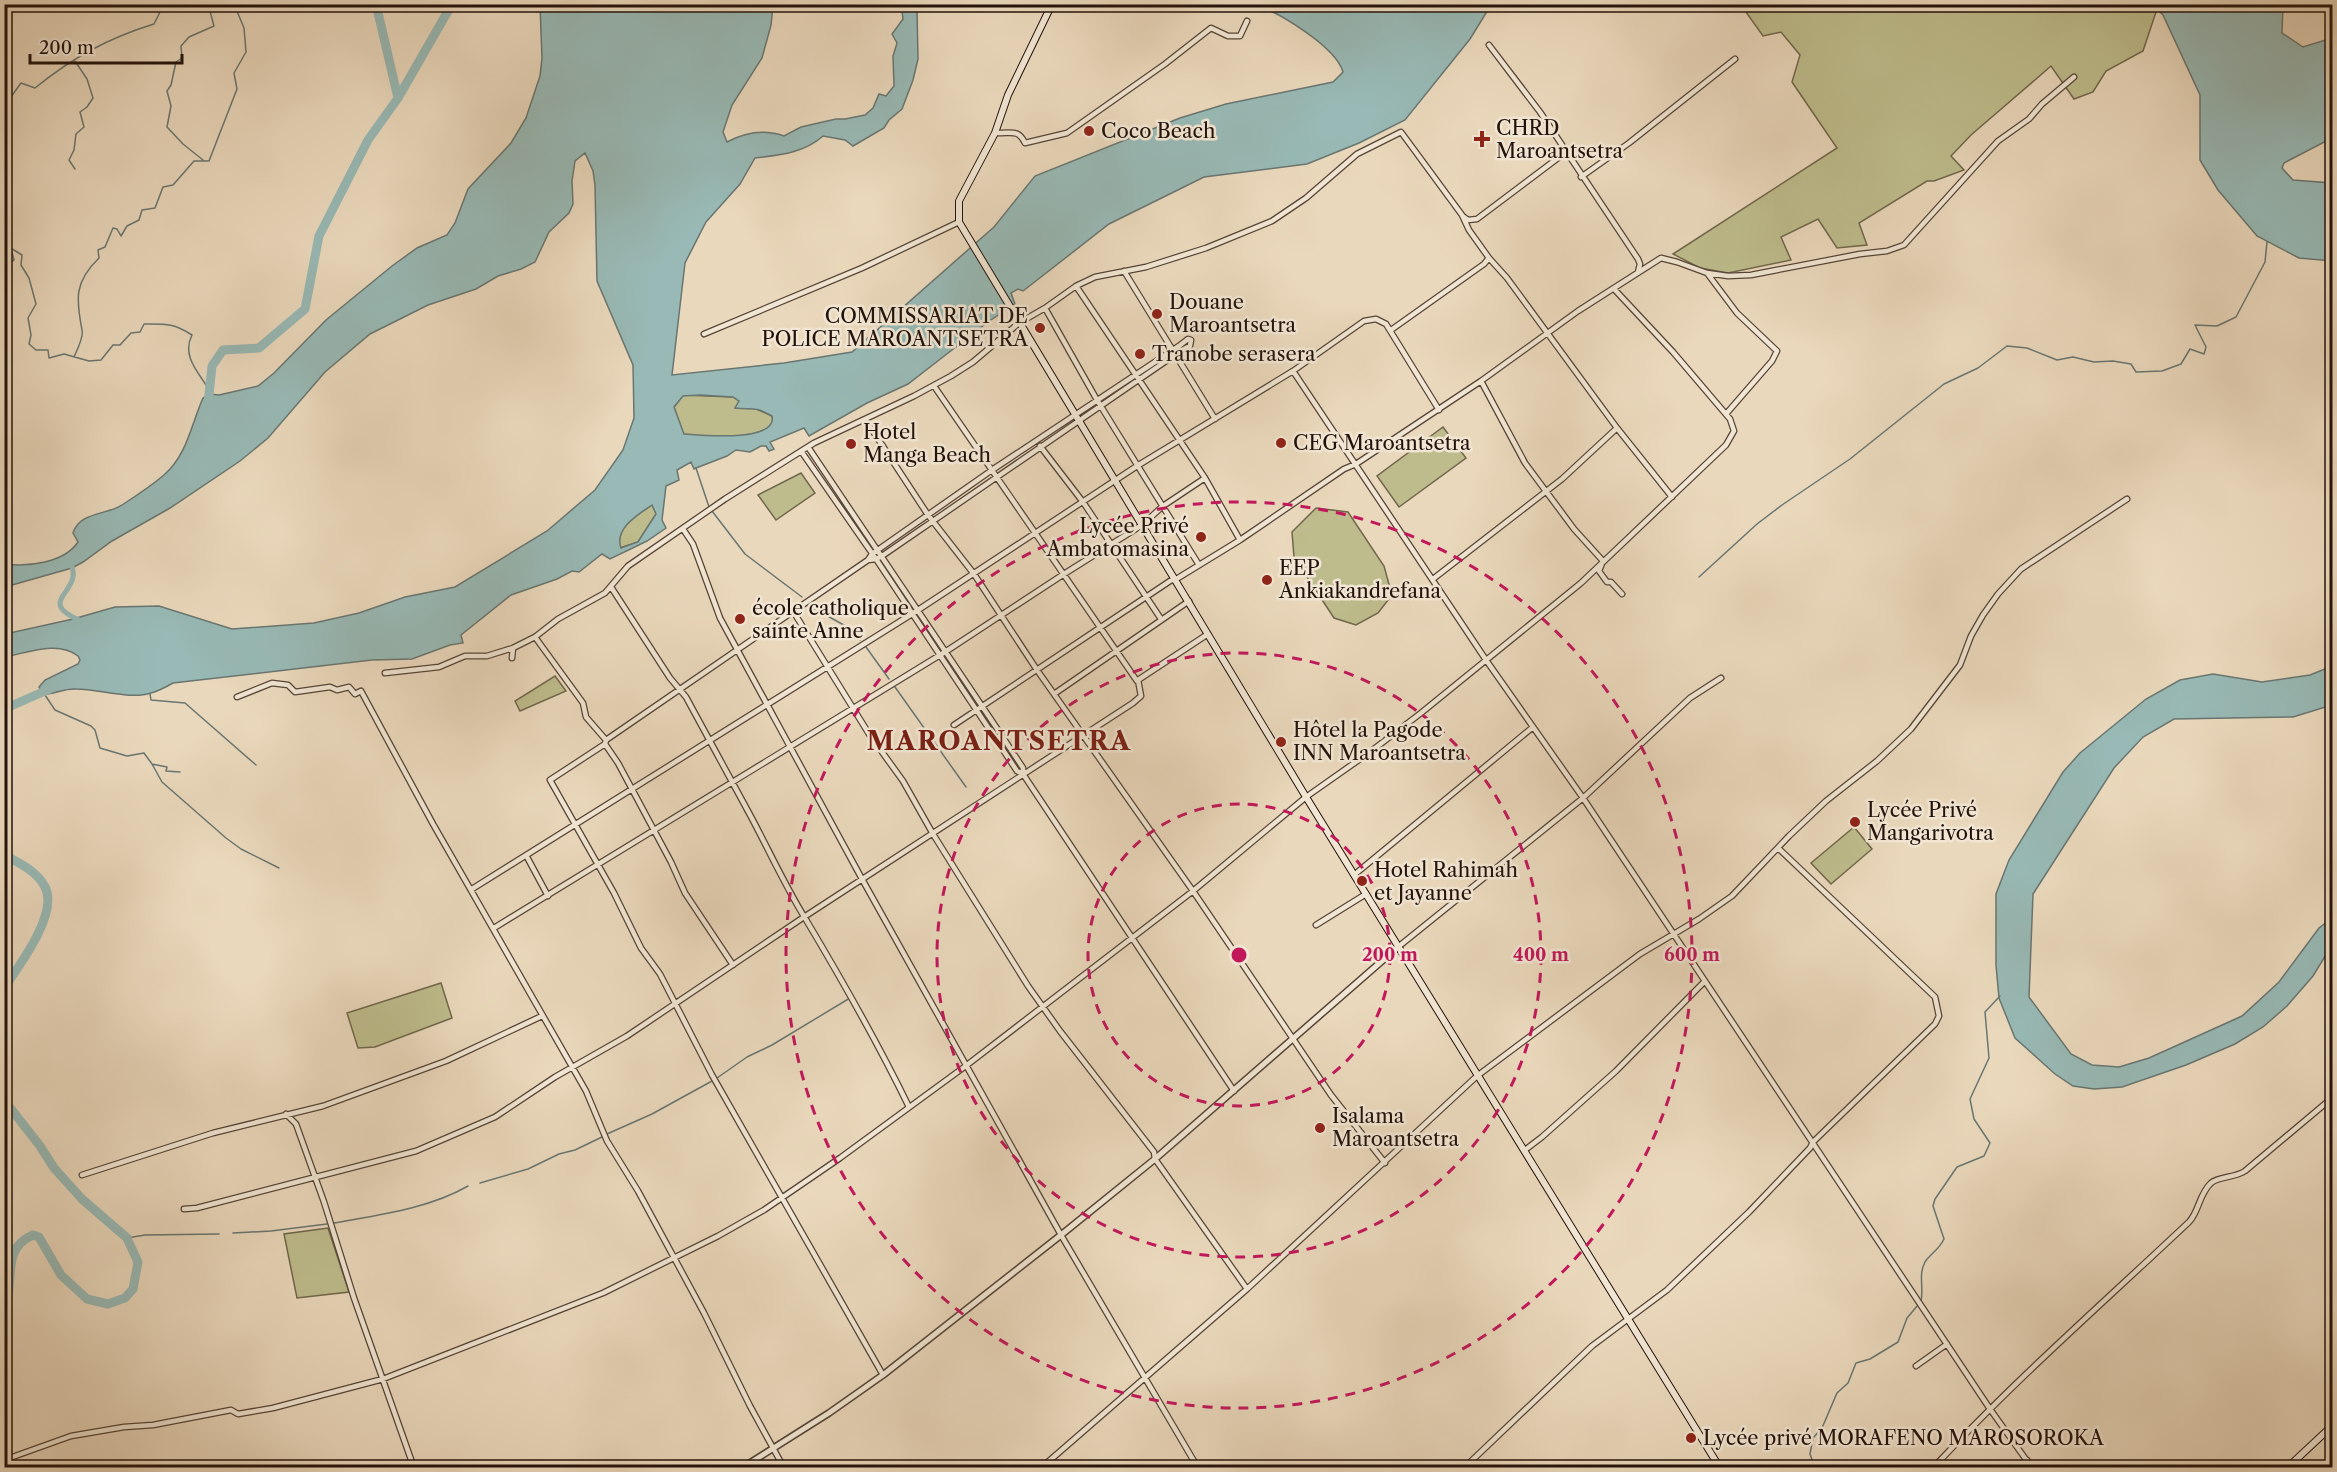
<svg xmlns="http://www.w3.org/2000/svg" width="2337" height="1472" font-family="'Libre Caslon Text',serif">
<style>
.green{fill:#bebc8c;stroke:#70674c;stroke-width:1.5}
.water{fill:#98b9b5;stroke:#697671;stroke-width:1.5;fill-rule:evenodd}
.lines{fill:none;stroke-linecap:round;stroke-linejoin:round}
.stream{stroke:#697671;stroke-width:1.5}
.canal{stroke:#98b9b5;stroke-width:5}
.river{stroke:#98b9b5;stroke-width:9}
.minor-casing{stroke:#554437;stroke-width:7}
.tertiary-casing{stroke:#554437;stroke-width:8}
.secondary-casing{stroke:#23120b;stroke-width:8}
.minor{stroke:#f1e6d3;stroke-width:4.5}
.tertiary{stroke:#f1e6d3;stroke-width:5}
.secondary{stroke:#f1e6d3;stroke-width:6}
.ring{fill:none;stroke:#c2185b;stroke-width:3;stroke-dasharray:10 8}
.poi-dot{fill:#8f2418;stroke:#f1e6d3;stroke-width:2}
.labels{text-anchor:middle;stroke-width:5;stroke-linejoin:round;paint-order:stroke}
.poi-label{font-size:20px;fill:#23120b;stroke:#f1e6d3;text-anchor:start}
.district-label{font-size:26px;font-weight:bold;letter-spacing:1.5px;fill:#7a1f14;stroke:#f1e6d3}
.centre{fill:#c2185b;stroke:#f1e6d3;stroke-width:3}
.ring-label{font-size:18px;text-anchor:middle;font-weight:bold;fill:#c2185b;stroke:#f1e6d3;stroke-width:5;stroke-linejoin:round;paint-order:stroke}
</style>
<rect width="100%" height="100%" fill="#ead8bc"/>
<filter id="stains"><feTurbulence type="fractalNoise" baseFrequency=".00333" numOctaves="4"/><feColorMatrix values="0 0 0 0 .2 0 0 0 0 .09 0 0 0 0 .02 0 0 0 .5 -.17"/></filter>
<radialGradient id="worn" r=".72"><stop offset=".6" stop-color="#630" stop-opacity="0"/><stop offset="1" stop-color="#630" stop-opacity=".3"/></radialGradient>
<path class="green" d="M2153,4L2157,9L2143,51L2106,71L2093,92L2074,99L2051,66L1971,135L1951,156L1964,170L1934,181H1927L1859,223L1867,245L1837,248L1818,219L1781,237L1791,260L1728,273L1700,268L1673,254L1837,148L1792,82L1800,55L1781,32L1763,36L1741,5Z
M683,395L733,397L739,401L736,408L752,407L772,416L773,421L770,427C745,441 711,437 683,434L674,407Z
M1443,427L1466,458L1399,507L1377,476Z
M801,473L815,493L776,520L758,495Z
M652,505L655,507L656,514L638,542L620,548C614,528 638,514 652,505Z
M1316,508L1348,512L1384,566L1392,595L1378,613L1356,625L1334,618L1294,557L1292,532Z
M555,676L566,691L520,711L515,701Z
M1854,827L1872,849L1831,884L1811,863Z
M441,983L452,1018L375,1047L358,1048L347,1013Z
M328,1228L349,1292L297,1298L284,1234Z"/>
<path class="water" d="M540,5H773L771,25L762,58L732,105L723,132L727,142C746,132 764,129 784,136L801,127L836,119H845L865,115L873,108L879,94L886,96L894,86L893,56L897,43L892,34L903,19L902,11L906,5H922L917,10L918,59L913,80L902,109L889,120L884,128L853,146L845,140L823,136C804,153 780,155 755,158L740,184L706,222L685,263L672,375L784,363L852,352L994,227L1035,176L1180,118L1226,104L1333,82L1343,72C1336,47 1280,13 1256,5H1491L1470,39L1405,120L1359,143L1307,164L1204,177L1109,224L1023,291L1018,289L1011,293L1015,304L988,322L908,384L867,403L809,436L804,428L770,442L774,449L769,451L766,446H761L750,452L736,450L727,456L696,468L694,469L691,462L677,470L679,480L666,486L662,520L666,528L647,541L610,559L602,554L579,572L572,571L557,579L511,595L461,635L463,643L450,645L412,659L372,660L173,683C166,687 159,691 151,693C130,700 99,689 76,689C65,688 55,694 44,694L39,687L45,680L78,664L80,660L78,656C58,640 27,653 4,657L5,634L73,619L115,607L159,606L232,629L314,623L359,613L405,597L455,587L547,531L595,490L623,450L634,418L633,365L597,281L595,185L593,171L585,153L575,161L572,181L573,204L569,213L549,232L535,262L521,269L498,276L476,289L428,305L370,334L325,372L268,438L240,461L170,508L112,541L83,562L72,568L5,587L4,564C28,567 64,563 78,542L73,533C79,512 107,515 122,505C136,496 151,486 164,475C187,455 191,425 203,398L210,394L219,395L258,386L274,373L326,320L392,266L417,248L447,235L455,223L468,189L511,143L526,118L540,76L542,58ZM700,395L733,397L739,401L735,408C753,410 755,406 772,416C778,443 699,435 684,434L674,407L683,396ZM652,505L656,514L638,542L621,548C614,528 639,514 652,505Z
M2153,5H2283L2282,33L2303,47L2332,38V138L2284,163L2282,168L2293,180L2332,183V261L2299,258L2257,236L2218,190L2200,160V95L2163,15Z
M2332,666V705L2293,717L2174,719L2143,737L2114,768L2033,894L2029,997L2071,1054L2092,1065L2119,1067L2149,1058L2242,1016L2279,982L2319,928L2332,918V945L2313,976L2287,1006L2263,1027L2235,1044L2186,1065L2122,1087L2094,1089L2073,1086L2055,1074L2015,1038L1999,998L1996,965V894L2009,860L2063,772L2080,753L2146,699L2180,680L2213,674L2262,682L2310,675Z"/>
<g class="lines">
<path class="stream" d="M4,117L8,101L21,83L35,88C72,58 108,38 154,24L164,4
M203,160L183,144L167,127L171,106L167,91L171,85L176,62L182,58L181,46L189,37L214,26L208,4
M75,169L69,160L74,150L76,134L84,127L80,112L87,107L93,98L87,79L75,61
M4,205V209
M4,228L9,247L22,255L21,265L29,278L36,304L28,318L31,335L29,344L36,350H48L49,358L64,354L89,361L101,360L113,345H120L131,333L140,332L144,324C166,324 173,323 192,335C181,356 199,373 210,391
M4,266L14,260L11,249
M74,357C77,350 84,337 82,330C76,299 74,282 99,258L98,250L105,247L113,228L117,229L121,236L127,226L139,220L142,210L155,208L163,187L173,185L194,161H209L237,89L234,73L246,52L244,28L234,4
M696,468L709,507
M712,511L745,554L802,597
M1699,577L1757,524L1782,505L1850,459L1944,384L1978,368L2007,346L2027,348L2057,360L2073,357L2094,362L2113,361L2131,364L2136,372L2162,371L2181,364L2190,349L2204,354L2206,347L2195,325L2217,326L2236,317L2265,262L2267,242
M813,608L851,629L860,640
M866,647L889,679
M895,687L966,787
M43,692L55,710L91,726L95,730L100,748L127,756L144,753L152,764L167,767L166,771L180,772
M150,694L151,700L185,703L256,765
M152,764L162,782L226,838L241,849L279,868
M717,1078L747,1057L772,1045L850,998
M607,1134L652,1114L712,1081
M480,1183L528,1169L559,1154L575,1150L602,1137
M334,1223C378,1215 428,1209 468,1186
M233,1233L271,1231L327,1224
M127,1238L145,1235L219,1234
M1921,1301C1924,1288 1918,1275 1925,1262C1930,1254 1938,1251 1944,1239L1933,1206L1935,1199L1957,1167L1984,1156L1990,1143L1974,1119L1970,1099L1989,1058L1985,1012L2000,996
M1815,1468L1810,1454L1813,1438L1822,1428L1837,1393L1848,1383L1856,1363L1870,1359L1898,1342L1907,1318L1918,1305"/>
<path class="canal" d="M70,562C72,566 74,572 73,577C70,595 42,604 79,620"/>
<path class="river" d="M398,98L452,4
M208,404L212,366L223,350L259,348L305,309L319,236L368,140L398,98L376,4
M4,709L52,688
M4,855C19,863 37,871 45,887C59,913 19,966 4,988
M4,1100L40,1146L54,1168L82,1199L127,1238L138,1262L133,1289L125,1298L108,1304L87,1299L61,1275L39,1237L33,1235C0,1248 16,1284 4,1310"/>
<g class="minor-casing">
<path id="minor" d="M1489,45L1540,112L1638,259L1640,264L1638,272
M995,133C1010,134 1018,128 1025,143L1067,133L1165,64L1211,28L1228,36H1240L1247,21
M1581,177L1629,143L1735,59
M1464,217L1468,220L1477,219L1566,152
M1489,258L1507,278L1617,428L1672,497
M1124,271L1215,419
M1707,273L1737,313L1777,351L1772,361L1726,414
M1076,286L1205,478L1240,540
M1045,308L1097,400L1199,565
M704,334L862,268L959,222
M1293,371L1486,660L1583,798L1990,1409L2032,1468
M1481,381L1525,463L1574,529L1603,561L1599,571L1607,582H1611L1622,594
M934,386L1137,681
M865,419L928,515L974,574L1037,670L1193,891L1331,1095L1385,1163
M1040,446L1083,502L1161,619
M808,447L1000,733L1023,768V774L1234,1091
M801,451L876,559L1017,771L1023,774
M683,529L693,544L720,618L862,879L1061,1235L1198,1468
M868,560L876,559L882,556L1182,350L1190,346L1191,340L1188,339L1179,346L992,470L872,554L868,560L606,740L605,744L550,780L614,893L641,948L660,974L712,1075L883,1375
M1433,579L1562,479L1617,428
M611,587L670,678L686,697C707,736 728,774 749,813C768,848 784,884 805,918C842,980 877,1041 909,1107
M793,611L869,734L903,781L933,834L1028,986L1060,1031L1154,1152L1155,1159L1247,1289
M535,637L583,703L586,717L606,740
M512,658L513,648L535,637L558,619L605,593L628,566L725,499L814,443L914,396L951,376L973,362L1019,323L1045,308L1076,286L1095,277L1146,267L1206,248L1272,221L1306,198L1357,154L1401,132L1462,215L1469,230L1489,258L1484,264L1391,330
M385,673L439,667L465,656H487L513,648
M1054,694L1189,601
M237,697L272,683L288,685L295,692L330,687L337,690L349,687L355,694L361,691L433,824L586,1091L607,1141L638,1191L704,1313L750,1406L784,1468
M954,725L1170,581L1178,578L1240,540L1344,469L1356,464L1481,381L1578,311L1661,258L1677,262L1707,273L1728,276L1751,275L1860,254L1887,251L1904,245L1998,141L2029,119L2042,104L2074,77
M605,744L618,763L671,862L685,893L733,965
M527,857L548,896
M1354,875L1533,727
M472,889L912,614L1137,466L1293,371L1364,321L1376,319L1386,324L1439,410
M1316,925L1366,894
M494,928L945,652L1064,574L1142,525L1163,506L1205,478
M1398,947L1583,798L1690,698L1721,678
M286,1114L296,1124L324,1202L354,1298L414,1468
M1525,1150L1542,1137L1616,1071L1705,981
M82,1175L213,1133L323,1106L446,1061L542,1016
M184,1209L197,1208L416,1151L495,1117L555,1077L627,1036L804,917L1133,703L1141,696L1138,680L1208,634
M1916,1366L1947,1344
M4,1460L71,1436L124,1427L153,1425L231,1410L238,1414L273,1408L383,1379L603,1293L718,1236L764,1210L840,1158L967,1065L1193,891L1306,797L1370,752L1421,713L1581,583L1726,445L1734,431L1730,419L1673,352L1615,290
M1041,1468L1247,1289L1477,1076L1640,954L1699,919L1732,896L1789,836L1826,801L1877,761L1911,729L1960,665L1971,636L1983,615L1998,594L2021,569L2127,499
M1464,1468L1592,1346L1667,1290L1749,1212L1810,1148L1813,1142L1935,1024L1939,1016L1935,997L1778,848
M1933,1468C2014,1381 2103,1303 2189,1222C2199,1212 2199,1194 2211,1183C2219,1176 2235,1178 2245,1171L2332,1098
M2020,1468L2027,1460
M2299,1468L2306,1464L2332,1466"/>
</g>
<g class="tertiary-casing">
<path id="tertiary" d="M742,1468L829,1413L883,1375L1061,1235L1155,1159L1398,947"/>
</g>
<g class="secondary-casing">
<path id="secondary" d="M1052,4L1008,95L995,133L959,201V222L1306,797L1720,1468
M2287,1468L2332,1426"/>
</g>
<use href="#minor" class="minor"/>
<use href="#tertiary" class="tertiary"/>
<use href="#secondary" class="secondary"/>
</g>
<g class="ring">
<circle cx="1239" cy="955" r="151"/>
<circle cx="1239" cy="955" r="302"/>
<circle cx="1239" cy="955" r="453"/>
</g>
<g class="poi-dot">
<circle cx="1089" cy="131" r="6"/>
<path d="M1479 130h6v6h6v6h-6v6h-6v-6h-6v-6h6z"/>
<circle cx="1157" cy="314" r="6"/>
<circle cx="1040" cy="328" r="6"/>
<circle cx="1140" cy="354" r="6"/>
<circle cx="1281" cy="443" r="6"/>
<circle cx="851" cy="444" r="6"/>
<circle cx="1201" cy="537" r="6"/>
<circle cx="1267" cy="580" r="6"/>
<circle cx="740" cy="619" r="6"/>
<circle cx="1281" cy="742" r="6"/>
<circle cx="1855" cy="822" r="6"/>
<circle cx="1362" cy="881" r="6"/>
<circle cx="1320" cy="1128" r="6"/>
<circle cx="1691" cy="1438" r="6"/>
</g>
<g class="labels">
<g class="poi-label">
<text x="1496" y="135">CHRD<tspan x="1496" dy="23">Maroantsetra</tspan></text>
<text x="1101" y="138">Coco Beach</text>
<text x="1169" y="309">Douane<tspan x="1169" dy="23">Maroantsetra</tspan></text>
<text x="1028" y="323" text-anchor="end">COMMISSARIAT DE<tspan x="1028" dy="23">POLICE MAROANTSETRA</tspan></text>
<text x="1152" y="361">Tranobe serasera</text>
<text x="863" y="439">Hotel<tspan x="863" dy="23">Manga Beach</tspan></text>
<text x="1293" y="450">CEG Maroantsetra</text>
<text x="1189" y="533" text-anchor="end">Lycée Privé<tspan x="1189" dy="23">Ambatomasina</tspan></text>
<text x="1279" y="575">EEP<tspan x="1279" dy="23">Ankiakandrefana</tspan></text>
<text x="752" y="615">école catholique<tspan x="752" dy="23">sainte Anne</tspan></text>
<text x="1293" y="737">Hôtel la Pagode<tspan x="1293" dy="23">INN Maroantsetra</tspan></text>
<text x="1867" y="817">Lycée Privé<tspan x="1867" dy="23">Mangarivotra</tspan></text>
<text x="1374" y="877">Hotel Rahimah<tspan x="1374" dy="23">et Jayanne</tspan></text>
<text x="1332" y="1123">Isalama<tspan x="1332" dy="23">Maroantsetra</tspan></text>
<text x="1703" y="1445">Lycée privé MORAFENO MAROSOROKA</text>
</g>
<g class="district-label">
<text x="999" y="750">MAROANTSETRA</text>
</g>
</g>
<circle cx="1239" cy="955" r="9" class="centre"/>
<g class="ring-label">
<text x="1390" y="961">200 m</text>
<text x="1541" y="961">400 m</text>
<text x="1692" y="961">600 m</text>
</g>
<rect width="2337" height="1472" fill="none" stroke="#ead8bc" stroke-width="24"/>
<rect x="6" y="6" width="2325" height="1460" fill="none" stroke="#23120b" stroke-width="3"/>
<rect x="12" y="12" width="2313" height="1448" fill="none" stroke="#23120b" stroke-width="1.5"/>
<path d="M30 54v9h152v-9" fill="none" stroke="#23120b" stroke-width="3"/>
<text x="39" y="54" font-size="18" fill="#23120b" stroke="#f1e6d3" stroke-width="4.5" paint-order="stroke">200 m</text>
<rect width="100%" height="100%" filter="url(#stains)"/>
<rect width="100%" height="100%" fill="url(#worn)"/>
</svg>
